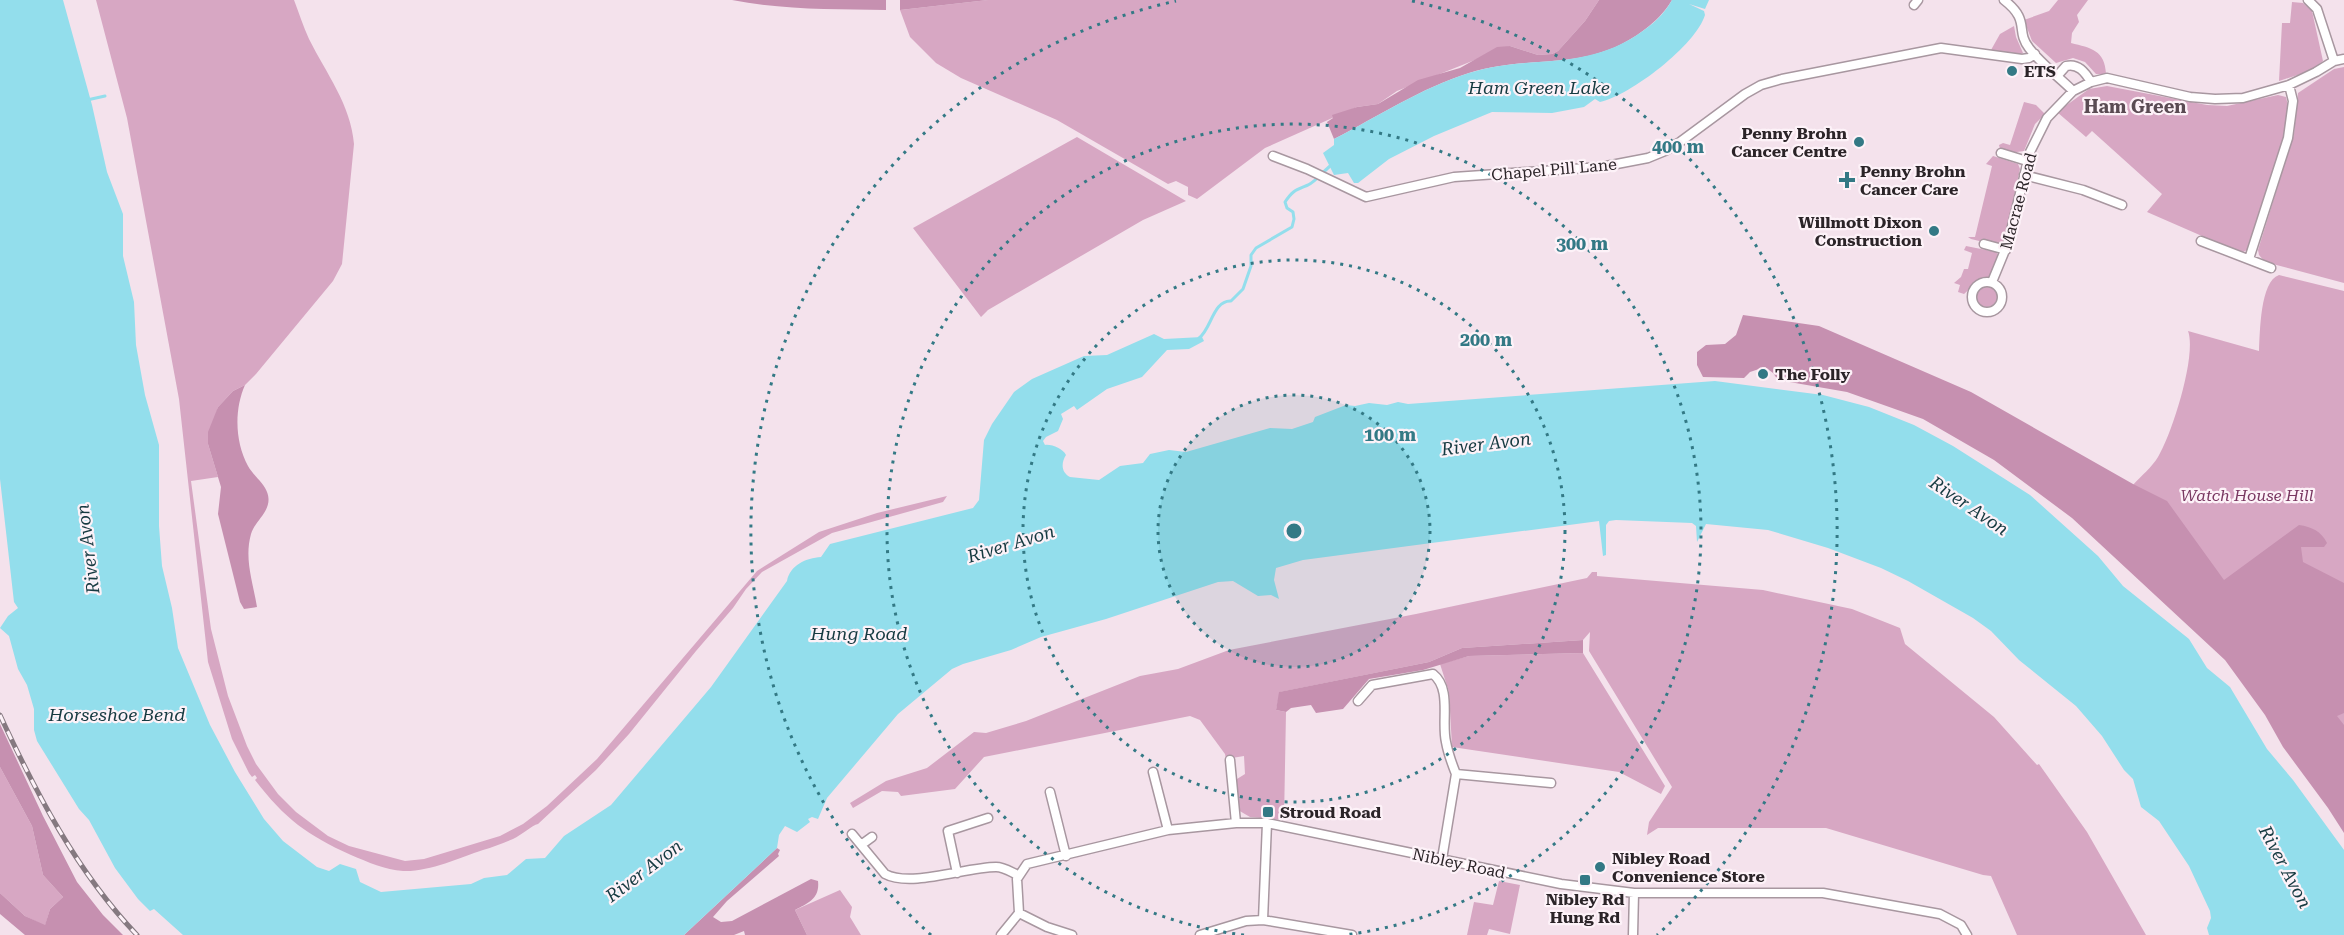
<svg xmlns="http://www.w3.org/2000/svg" width="2344" height="935" font-family="'Roboto Serif',serif">
<style>
.green{fill:#d7a7c3}
.forest{fill:#c690b0}
.water{fill:#93deec}
.lines{fill:none;stroke-linecap:round;stroke-linejoin:round}
.stream{stroke:#93deec;stroke-width:3}
.street-casing{stroke:#a897a0;stroke-width:11}
.street{stroke:#fff;stroke-width:8}
.rail-casing{stroke:#857980;stroke-width:5}
.rail{stroke:#fdf2f8;stroke-width:3;stroke-dasharray:9;stroke-linecap:butt}
.ring{fill:none;stroke:#337985;stroke-width:3;stroke-dasharray:3 6}
.poi-dot{fill:#337985;stroke:#fdf2f8;stroke-width:2}
.labels{text-anchor:middle;stroke-width:4.5;stroke-linejoin:round;paint-order:stroke}
.poi-label{font-size:16px;font-weight:bold;fill:#2b2428;stroke:#fdf2f8;text-anchor:start}
.street-label{font-size:16px;fill:#2b2428;stroke:#fdf2f8}
.park-label{font-size:16px;font-style:italic;fill:#793761;stroke:#fdf2f8}
.water-label{font-size:18px;font-style:italic;fill:#163a41;stroke:#fdf2f8}
.neighbourhood-label{font-size:18px;font-weight:bold;fill:#5a4b53;stroke:#fdf2f8}
.centre{fill:#337985;stroke:#fdf2f8;stroke-width:3}
.ring-label{font-size:18px;text-anchor:middle;font-weight:bold;fill:#337985;stroke:#fdf2f8;stroke-width:4.5;stroke-linejoin:round;paint-order:stroke}
</style>
<rect width="100%" height="100%" fill="#f4e2ec"/>
<path class="green" d="M96,0H294C299,13 303,26 309,39C326,73 351,105 354,144L342,264L333,281L256,374L245,385L233,391L218,407L208,444L218,477L191,481L211,629L228,696L247,746L256,764L278,794L296,812L328,836L349,846L405,861L424,859L500,836L523,824L547,806L597,759L757,571L819,532L877,513L947,496L943,502L832,533L762,572L746,589L733,608L696,651L629,734L596,770L538,824C532,825 522,835 513,839C503,843 493,847 483,850C459,858 429,872 403,871C385,870 368,862 351,855C307,835 285,819 255,780L257,778L255,775L252,777L249,773L232,739L208,662L179,399L127,118Z
M988,0H1599L1585,21L1558,51L1552,54L1538,55L1510,46L1397,91L1378,104L1357,107L1265,148L1197,199L1188,195V187L1176,181L1168,184L1057,120L961,78L936,63L910,37L900,10Z
M2058,0H2088L2077,15L2079,22L2072,33L2071,43C2091,48 2105,50 2106,74H2096L2085,62L2073,58L2056,63L2032,41L2024,20L2049,11Z
M2292,2L2303,3L2312,11L2323,61L2310,71L2279,81L2282,23H2290Z
M2014,26L2016,37L2023,53L2018,55L1991,50L2000,34Z
M2344,67V283L2265,262L2259,255L2258,250L2294,134L2298,93L2334,69Z
M2107,86L2207,105L2227,106L2278,95L2286,97L2289,110L2286,128L2249,249L2243,252L2234,250L2147,212L2162,194L2092,131L2086,137L2057,112L2089,89Z
M2024,102L2036,105L2045,114L2035,124L2024,151L2017,152L2016,155L2000,149L1999,145L2003,143L2010,145Z
M1077,137L1186,201L1143,220L988,310L981,317L913,228Z
M1993,156L2018,164L2020,169L2004,242L2000,246L1971,239L1968,237H1975L1992,166L1986,164Z
M1966,246L1996,252L1999,256L1989,278L1977,282L1964,294L1958,292L1960,285L1954,283L1961,277L1964,269H1968L1972,253L1964,250Z
M2279,275L2344,291V769L2133,485C2141,476 2152,467 2158,457C2172,434 2197,355 2188,331L2259,351C2260,333 2260,281 2279,275Z
M1977 297a10 10 0 1 1 20 0a10 10 0 1 1-20 0Z
M1592,572H1597V576L1763,590L1852,609L1900,628L1905,644L1994,717L2037,765L2039,764L2087,832L2146,935H2017L1991,876L1983,875L1826,828H1658L1647,835L1649,822L1672,787L1589,651L1590,632L1583,640L1462,648L1429,662L1280,692L1276,710L1286,712L1284,820L1250,817L1238,810L1235,784L1237,779L1245,774L1244,756L1226,759L1225,754L1200,720L1190,716L984,757L955,789L901,796L898,792L882,791L853,808L850,803L886,781L927,768L974,732L986,733L1026,721L1140,676L1178,669L1229,650L1416,614L1587,578Z
M1583,653L1665,786L1661,794L1619,772L1452,747L1449,692L1440,664L1469,656Z
M0,767L32,826L43,875L63,897L50,909L45,926L25,916L0,893Z
M1499,881L1520,885L1510,934L1489,929L1487,935H1467L1474,902L1493,905Z
M840,890L852,907L850,917L861,935H807L795,910Z"/>
<path class="forest" d="M732,0H886V10C834,9 783,10 732,0Z
M900,0H988L900,10Z
M1599,0H1672C1664,13 1656,21 1644,30C1586,74 1532,53 1469,73C1421,88 1379,116 1334,139L1327,122L1333,118L1332,115L1357,107L1378,104L1418,80L1460,68L1497,47L1510,46L1538,55L1552,54L1558,51L1585,21Z
M1743,315L1819,326L1971,392L2133,484L2167,501L2224,580L2299,525C2312,527 2321,531 2327,543L2324,547H2301L2303,562L2344,583V713L2337,716L2344,725V833L2328,808L2283,747L2265,715L2225,660L2072,518L1994,460L1923,419L1847,392L1778,380L1773,373L1765,367L1750,372L1744,378L1703,377L1697,365V352L1706,345L1725,344L1736,335Z
M245,385C234,410 235,442 248,466C253,475 264,483 267,492C274,510 255,520 251,534C244,559 253,582 257,607L244,609L240,602L218,514L221,487L208,444V432L218,407L233,391Z
M1583,640V653L1469,656L1423,670L1369,679L1343,709L1316,713L1311,705L1291,708L1286,712L1276,710L1279,692L1429,662L1462,648Z
M0,724L43,816L77,882L103,915L123,935H25L0,914V893L25,916L45,925L50,909L63,897L43,875L32,826L0,767Z
M777,848L780,850L778,854L779,856L727,901L713,917L721,922L732,921L811,879L818,881C820,899 808,903 795,910L807,935H745L744,931L734,935H684Z"/>
<path class="water" d="M0,0H63L92,105L107,172L123,214V256L134,302L136,345L145,395L159,445V526L162,566L172,608L178,648L210,725L235,772L264,819L283,841L317,867L329,871L340,864L356,869L360,882L381,892L471,884L484,878L507,875L526,859L545,858L564,836L611,805L711,687L787,581C790,565 806,558 821,557L830,544L973,508L979,500L984,440L992,424L1014,392L1032,379L1084,356L1107,355L1154,334L1164,339L1202,337L1204,341L1189,349L1167,350L1142,377L1107,389L1077,410L1074,406L1061,414L1063,419L1058,431L1046,437L1043,441L1045,445C1052,444 1063,449 1066,455C1061,463 1061,472 1070,477L1099,480L1120,466L1143,463L1150,454L1169,450L1186,452L1270,428L1292,429L1313,422L1315,417L1346,405L1355,406L1369,403L1387,405L1398,402L1408,404L1715,381L1823,395L1869,407L1914,425L1953,446L2030,495L2098,556L2123,586L2189,639L2207,668L2230,687L2267,749L2293,780L2344,850V935H2209L2207,928L2211,918L2210,911L2189,866L2159,821L2141,807L2133,779L2124,770L2102,736L2076,706L2019,660L1991,631L1973,618L1908,581L1881,568L1828,548L1768,530L1706,524L1697,542L1696,526L1692,523L1616,520L1609,521L1606,525V555L1603,556L1599,521L1303,560L1276,568L1274,580L1279,599L1271,595L1258,596L1233,581L1218,582L1106,619L1041,637L1011,650L963,664L952,669L898,714L827,798L818,819L812,817L808,819L810,822L797,832L785,826L779,835L777,848L684,935H183L154,909L150,911L138,899L115,868L89,820L79,809L37,741L34,730V709L27,685L18,669L9,636L0,628L8,616L18,608L14,602L0,479Z
M1672,0H1709L1705,9L1689,4L1704,11L1705,15C1696,45 1631,95 1600,102L1595,99L1584,107L1552,113L1492,112L1434,136L1389,159L1358,183H1354L1348,173L1334,175L1323,153L1334,145V139C1379,116 1421,88 1469,73C1528,54 1580,72 1637,35C1652,25 1663,16 1672,0Z"/>
<g class="lines">
<path class="stream" d="M87,100L105,96
M1199,338C1211,330 1213,300 1231,301L1243,289L1251,266V255L1256,248L1292,227L1294,219L1293,212L1287,208L1285,202C1293,190 1296,190 1308,185C1316,181 1323,172 1330,166"/>
<g class="street-casing">
<path id="street" d="M2004,0C2031,21 2015,30 2029,48C2041,64 2059,77 2073,91
M2308,0L2317,9L2334,61
M1914,5L1918,0
M2058,75L2066,66C2078,63 2085,72 2091,82
M2001,153L2027,161
M1273,156L1307,169L1366,197L1454,177L1601,167L1648,158L1665,151L1680,142L1745,94L1761,85L1782,79L1941,48L2022,59L2029,58L2035,54
M2024,175L2083,190L2122,205
M2201,241L2271,268
M1984,244L2006,250
M2249,259L2288,138L2293,101L2289,85
M1972 297a15 15 0 1 1 30 0a15 15 0 1 1-30 0Z
M1992,282L2008,243L2030,152L2047,118L2073,91L2091,82L2107,78L2190,97L2215,99L2243,98L2289,85L2316,72L2334,61L2344,59
M1358,701L1372,685L1433,674C1452,689 1441,721 1446,742C1448,753 1452,764 1456,774
M1230,760L1236,823
M1153,772L1168,830
M1050,792L1066,856
M852,834L885,874C911,888 966,867 996,867C1004,867 1011,872 1018,875
M861,845L872,837
M1442,859L1456,774L1551,783
M957,873L948,831L988,818
M1019,913L1047,927L1072,935
M1263,920L1267,823
M1001,935L1019,913L1017,879L1027,864L1168,830L1236,823H1267L1561,884L1634,893H1823L1940,914L1961,925L1967,935
M1200,935L1246,921L1263,920L1352,935
M1633,935L1634,893"/>
</g>
<use href="#street" class="street"/>
<g class="rail-casing">
<path id="rail" d="M0,715C36,793 77,872 137,935"/>
</g>
<use href="#rail" class="rail"/>
</g>
<circle cx="1294" cy="531" r="136" fill="#337985" fill-opacity=".12"/>
<g class="ring">
<circle cx="1294" cy="531" r="136"/>
<circle cx="1294" cy="531" r="271"/>
<path d="M1244 935A407 407 0 1 1 1344 935"/>
<path d="M931 935A543 543 0 0 1 1176 1M1412 1A543 543 0 0 1 1657 935"/>
</g>
<g class="poi-dot">
<circle cx="2012" cy="71" r="6"/>
<circle cx="1859" cy="142" r="6"/>
<path d="M1844 171h6v6h6v6h-6v6h-6v-6h-6v-6h6z"/>
<circle cx="1934" cy="231" r="6"/>
<circle cx="1763" cy="374" r="6"/>
<rect x="1262" y="806" width="12" height="12" rx="3"/>
<circle cx="1600" cy="867" r="6"/>
<rect x="1579" y="874" width="12" height="12" rx="3"/>
</g>
<g class="labels">
<g class="poi-label">
<text x="2024" y="77">ETS</text>
<text x="1847" y="139" text-anchor="end">Penny Brohn<tspan x="1847" dy="18">Cancer Centre</tspan></text>
<text x="1860" y="177">Penny Brohn<tspan x="1860" dy="18">Cancer Care</tspan></text>
<text x="1922" y="228" text-anchor="end">Willmott Dixon<tspan x="1922" dy="18">Construction</tspan></text>
<text x="1775" y="380">The Folly</text>
<text x="1280" y="818">Stroud Road</text>
<text x="1612" y="864">Nibley Road<tspan x="1612" dy="18">Convenience Store</tspan></text>
<text x="1585" y="905" text-anchor="middle">Nibley Rd<tspan x="1585" dy="18">Hung Rd</tspan></text>
</g>
<g class="street-label">
<text transform="translate(1554 169) rotate(-5)" y="6">Chapel Pill Lane</text>
<text transform="translate(2018 201) rotate(-75)" y="6">Macrae Road</text>
<text transform="translate(1459 863) rotate(12)" y="6">Nibley Road</text>
</g>
<g class="park-label">
<text x="2247" y="501">Watch House Hill</text>
</g>
<g class="water-label">
<text x="1539" y="94">Ham Green Lake</text>
<text transform="translate(1486 444) rotate(-7)" y="6">River Avon</text>
<text transform="translate(1969 506) rotate(34)" y="6">River Avon</text>
<text transform="translate(1011 544) rotate(-17)" y="6">River Avon</text>
<text transform="translate(88 549) rotate(-97)" y="6">River Avon</text>
<text x="859" y="640">Hung Road</text>
<text x="117" y="721">Horseshoe Bend</text>
<text transform="translate(2285 867) rotate(62)" y="6">River Avon</text>
<text transform="translate(644 871) rotate(-37)" y="6">River Avon</text>
</g>
<g class="neighbourhood-label">
<text x="2135" y="113">Ham Green</text>
</g>
</g>
<circle cx="1294" cy="531" r="9" class="centre"/>
<g class="ring-label">
<text x="1678" y="153">400 m</text>
<text x="1582" y="250">300 m</text>
<text x="1486" y="346">200 m</text>
<text x="1390" y="441">100 m</text>
</g>
</svg>
